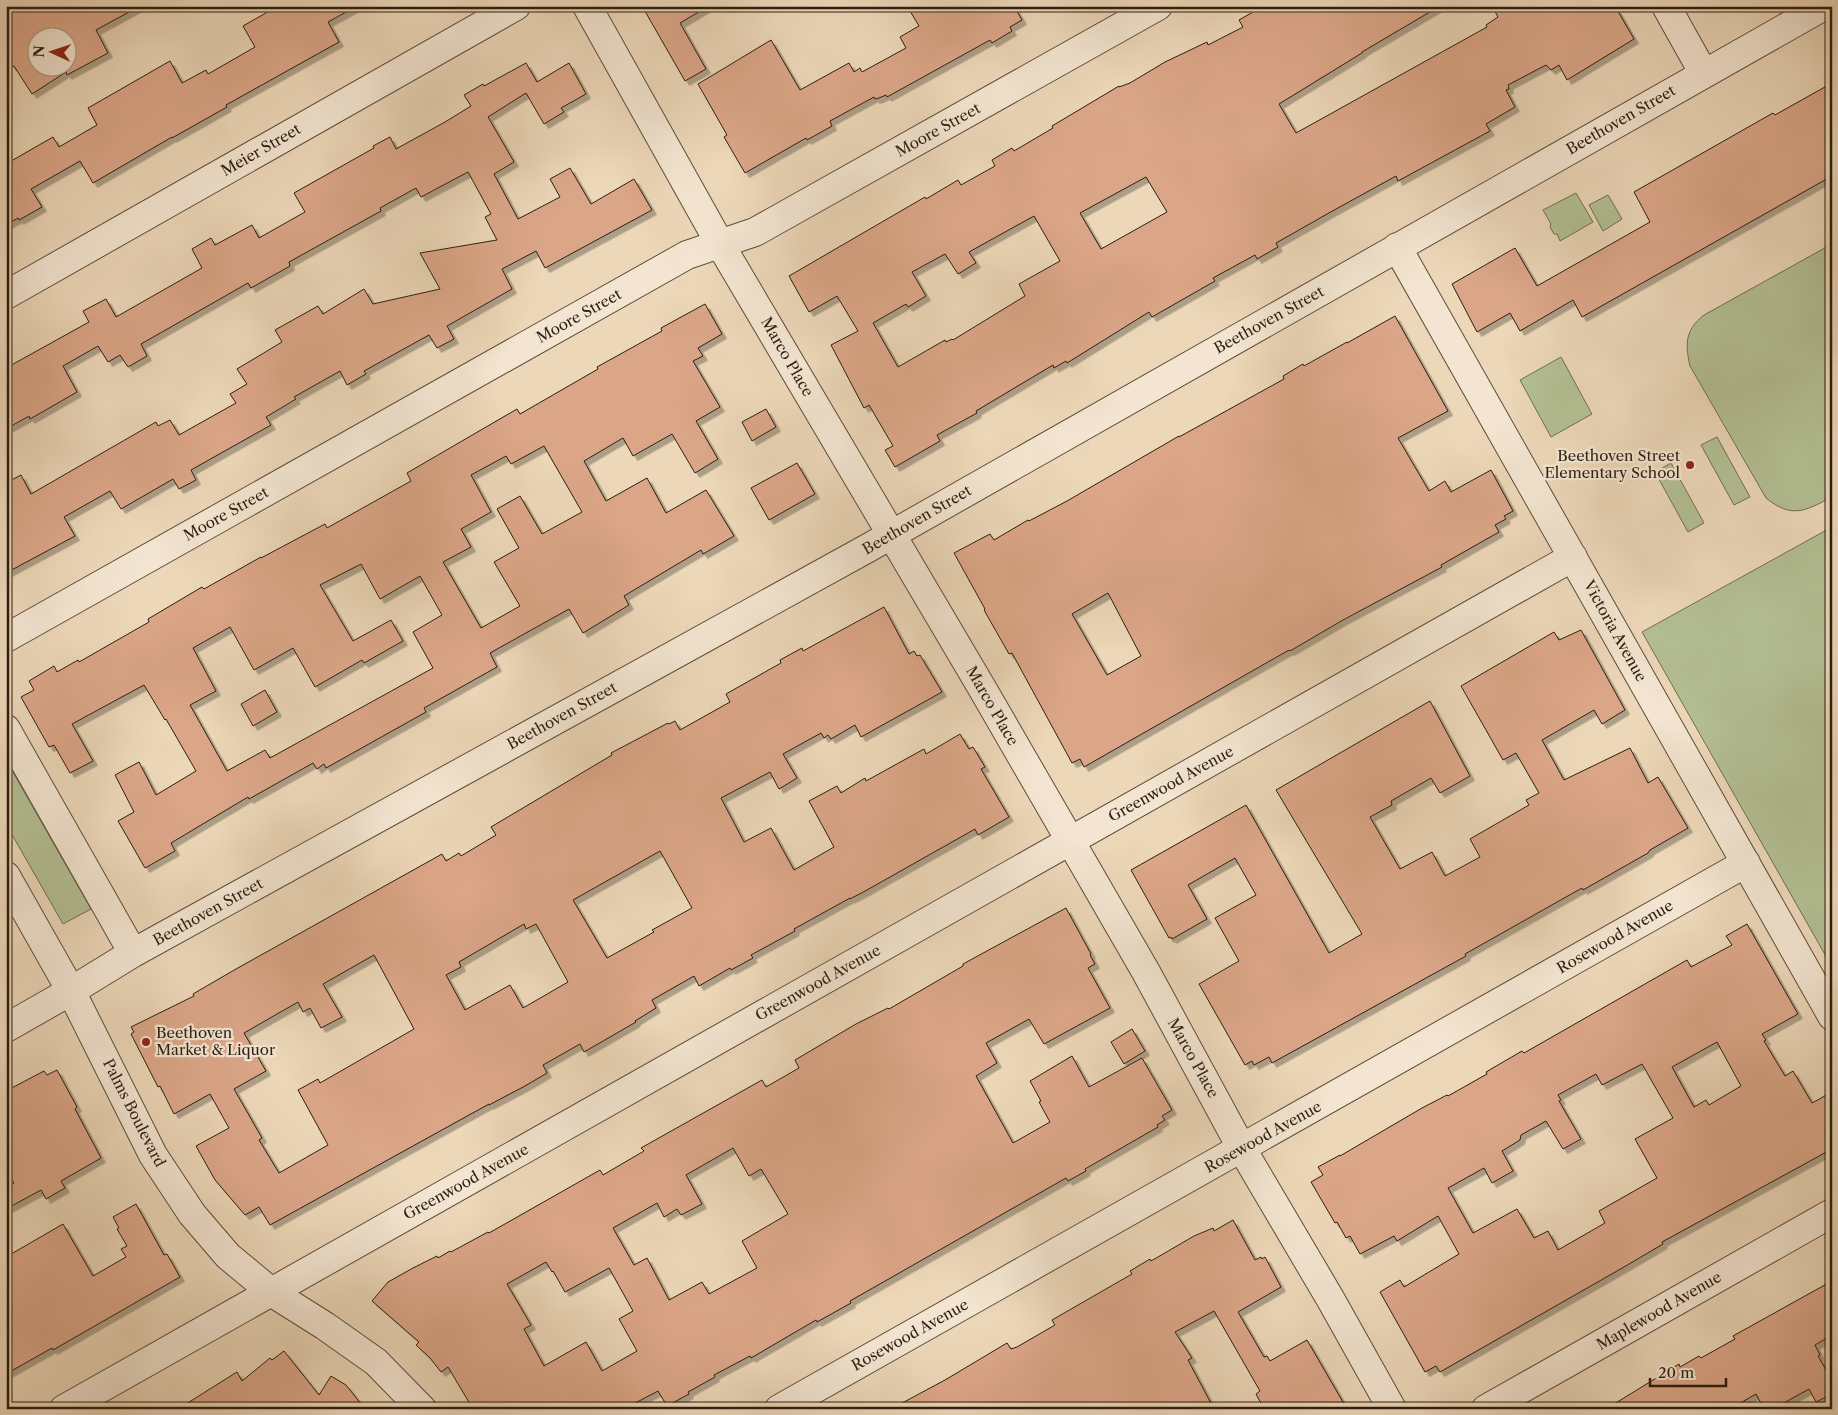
<svg xmlns="http://www.w3.org/2000/svg" width="1838" height="1415" font-family="'Libre Caslon Text',serif">
<style>
.green{fill:#b3bf93;stroke:#706e52}
.building{fill:#dba688;stroke:#2c1e10;fill-rule:evenodd;filter:url(#shadow)}
.lines{fill:none;stroke-linecap:round;stroke-linejoin:round}
.minor-casing{stroke:#5c4c3a;stroke-width:30}
.minor{stroke:#f3e5d1;stroke-width:28}
.poi-dot{fill:#8f2418;stroke:#f3e5d1;stroke-width:2}
.labels{text-anchor:middle;stroke-width:4.5;stroke-linejoin:round;paint-order:stroke}
.street-label{font-size:15px;fill:#2c1e10;stroke:#f3e5d1}
.poi-label{font-size:15px;fill:#2c1e10;stroke:#f3e5d1;text-anchor:end}
</style>
<defs>
<filter id="shadow"><feDropShadow dx="4.5" dy="4.5" stdDeviation="0" flood-color="#0004"/></filter>
</defs>
<rect width="100%" height="100%" fill="#ecd7b8"/>
<filter id="stains"><feTurbulence type="fractalNoise" baseFrequency=".004" numOctaves="4"/><feColorMatrix values="0 0 0 0 .2 0 0 0 0 .09 0 0 0 0 .02 0 0 0 .5 -.17"/></filter>
<radialGradient id="worn" r=".72"><stop offset=".6" stop-color="#630" stop-opacity="0"/><stop offset="1" stop-color="#630" stop-opacity=".3"/></radialGradient>
<path class="green" d="M1576,193L1593,222L1560,241L1557,234H1554L1550,227L1551,224L1543,210Z
M1608,195L1622,219L1603,231L1589,205Z
M1832,244V497C1805,511 1792,519 1766,498L1690,366C1685,344 1685,330 1704,315Z
M1561,357L1592,414L1551,437L1520,380Z
M1717,437L1750,497L1734,505L1701,445Z
M1671,463L1704,523L1688,532L1655,472Z
M1832,527V967L1642,632Z
M6,760L91,909L63,924L6,824Z"/>
<path class="building" d="M17,6H140L96,30L108,53L67,75L66,72L32,94L14,66L12,67L6,56V12ZM38,38H68V68H38Z
M278,6H357L328,22L339,42L226,105L227,107L172,138V137L93,183L80,161L31,189L42,207L19,220L18,218L6,225V164L53,137L59,147L97,125L88,108L170,61L182,83L206,70L208,74L255,47L243,26Z
M642,6H709L680,23L706,69L685,81Z
M907,6H1014L1022,20L1010,27L1012,31L992,43L990,40L887,97L886,95L879,98L875,99L874,97L830,121L832,126L807,140L806,138L745,173L724,137L727,135L698,84L771,40L800,90L849,63L854,72L860,68L862,72L906,48L900,37L919,26Z
M1261,6H1440L1362,52V53L1279,104L1296,133L1487,27L1486,25L1498,17L1492,6H1615L1634,39L1567,80L1559,65L1551,70L1546,65L1508,85L1509,89L1506,90L1515,107L1486,124L1490,131L1398,181L1396,176L1327,214L1276,243L1278,247L1257,259L1255,255L1213,278L1215,281L1152,317L1149,312L1067,363L1066,361L1054,368L1053,365L976,411L977,413L937,435L940,441L895,467L885,450L893,446L869,405L864,408L831,345L858,331L837,296L809,312L789,276L925,197L926,199L958,180L961,185L995,166L992,160L1012,148L1014,151L1053,128L1052,126L1119,86V87L1130,83L1165,62L1207,42L1208,45L1243,27L1239,20L1253,12L1254,8ZM1146,177L1167,212L1101,249L1080,213ZM1034,216L1060,261L1019,284L1025,296L953,340L952,339L946,342L945,340L898,367L873,323L906,304L908,307L926,296L912,272L945,254L958,274L976,263L969,252Z
M526,63L537,82L569,63L586,94L561,108L564,112L544,124L526,93L488,117L514,162L494,174L518,219L560,197L550,179L570,168L591,204L634,179L652,210L545,268L536,251L502,269L512,289L447,326L454,339L437,348L429,335L364,371L366,374L347,385L340,371L294,397L296,399L266,417L271,425L191,470L196,480L179,489L173,479L121,509L110,491L64,517L75,536L6,573V483L21,475L31,494L156,422L158,426L170,420L179,435L236,403L230,394L247,384L237,369L282,342L275,330L318,306L323,314L364,289L373,304L440,289L420,253L497,240L485,217L491,214L468,172L421,197L416,188L380,208L381,211L289,262L290,266L251,288L248,283L141,344L147,356L128,367L120,355L108,362L98,346L63,366L77,392L30,419L29,416L6,429V368L89,322L83,311L106,299L116,317L202,268L192,249L211,238L215,245L252,225L259,238L305,212L294,193L374,148L373,146L390,137L396,149L445,122L471,106L464,95L483,84L484,86Z
M1832,83V176L1582,317L1573,300L1520,331L1510,313L1477,332L1452,284L1515,248L1537,286L1650,222L1634,192L1773,113L1775,115Z
M705,304L722,334L698,348L703,356L693,361L720,407L696,421L718,459L695,473L672,434L633,456L623,438L584,461L606,501L647,478L666,513L706,490L734,536L703,554L701,550L624,596L629,605L583,633L569,609L490,653L497,667L424,708L426,712L326,768L324,764L317,769L313,763L249,799L248,797L171,843L175,851L145,868L118,821L134,812L115,775L139,762L156,795L196,771L166,719L165,720L144,685L72,724L93,761L70,773L54,745L49,747L21,697L34,690L29,681L54,666L57,672L78,660L79,662L149,622L148,619L202,587L204,589L261,557V558L325,524L327,528L411,481L407,473L517,409L520,414L598,369L597,367L662,331L661,328ZM544,446L582,512L542,534L520,496L497,509L519,548L494,562L520,606L481,628L443,562L471,547L461,529L491,512L471,475L506,456L511,464ZM361,564L380,599L420,576L442,615L413,632L433,668L270,758L265,750L227,771L190,705L216,691L193,648L230,627L254,670L293,648L315,687L362,660L364,663L403,641L391,620L353,641L320,585Z
M1395,316L1448,411L1398,438L1429,491L1445,481L1451,492L1491,470L1513,511L1504,516L1506,519L1495,525L1499,532L1441,565L1442,567L1343,620L1290,651L1289,650L1084,767L1080,759L1072,763L1012,653L1009,654L984,610L985,609L954,553L990,534L994,540L1028,520L1029,521L1067,501L1179,436V437L1284,379L1283,376L1303,364L1304,366L1347,342V343ZM1108,593L1141,656L1107,675L1072,614Z
M766,409L776,427L752,441L742,422Z
M797,463L815,494L769,520L751,488Z
M884,607L909,654L914,651L917,656L920,655L942,692L861,737L855,725L831,739L828,735L824,738L821,733L783,754L797,778L779,789L770,772L721,798L744,842L771,828L794,870L834,847L809,801L837,786L841,793L865,778L866,781L924,749L926,754L960,734L969,749L973,747L985,767L981,769L1009,817L978,835L975,829L867,890L850,899V898L794,929L795,931L751,955L753,958L731,970L730,968L699,986L694,976L652,1000L656,1008L635,1021L636,1022L584,1052L580,1044L543,1065L547,1073L525,1086L489,1105V1104L270,1225L259,1207L245,1215L215,1180L196,1146L229,1128L210,1094L174,1114L160,1086L158,1087L131,1034L134,1032L131,1027L194,996L193,994L236,969L442,854L446,861L459,853L461,856L496,835L491,827L612,755L611,753L668,723L669,724L675,721L680,730L730,702L726,694L781,663L780,660L802,648L803,651ZM660,851L692,908L652,930L654,932L607,958L573,900ZM524,924L526,929L536,924L568,982L523,1008L510,985L465,1010L446,975L461,967L459,962ZM374,955L414,1029L320,1083L318,1079L298,1090L328,1145L279,1173L259,1140L262,1138L234,1089L266,1071L244,1033L298,1002L303,1012L310,1008L321,1028L342,1017L323,984Z
M1581,630L1625,710L1602,724L1594,710L1542,740L1564,780L1630,748L1648,783L1658,777L1688,828L1650,850L1648,853L1583,890L1582,888L1465,954L1466,956L1426,978L1272,1063L1269,1057L1254,1065L1252,1061L1245,1065L1199,984L1239,961L1215,918L1256,895L1235,858L1188,885L1207,919L1172,939L1171,937L1169,938L1131,870L1246,805L1329,953L1362,934L1276,790L1430,701L1470,776L1440,793L1431,778L1391,801L1392,805L1370,817L1400,869L1432,852L1445,876L1480,857L1470,839L1529,805L1526,800L1539,793L1516,753L1503,760L1461,686L1554,632L1559,640Z
M265,690L277,712L253,726L241,704Z
M1066,908L1091,954L1090,955L1095,964L1088,968L1110,1008L1044,1044L1029,1019L986,1043L997,1063L976,1076L1013,1143L1050,1122L1039,1102L1041,1101L1030,1081L1072,1056L1089,1087L1142,1058L1172,1110L1162,1116L1165,1120L1157,1125L1158,1127L1085,1169L1086,1171L1068,1181L1066,1178L850,1301L851,1303L817,1322L816,1320L751,1358L750,1356L714,1375L715,1377L688,1392L689,1394L667,1406L658,1391L624,1409H473L448,1367L441,1372L430,1358L416,1345L419,1342L372,1301L388,1282L413,1268L437,1256L438,1258L450,1251L451,1252L488,1232L489,1233L600,1170L603,1175L644,1151L641,1148L762,1080L766,1087L799,1068L795,1060L856,1024L888,1008L889,1009L963,966V964ZM733,1148L749,1176L761,1169L788,1214L742,1241L757,1268L709,1294L702,1282L669,1300L647,1258L634,1265L613,1228L657,1203L664,1217L677,1209L681,1215L702,1204L686,1175ZM546,1262L552,1272L553,1271L565,1292L609,1268L633,1311L619,1319L637,1351L602,1371L586,1342L544,1366L524,1329L531,1325L507,1284Z
M1747,924L1798,1014L1762,1034L1766,1040L1764,1041L1785,1076L1793,1071L1812,1103L1832,1092V1149L1662,1242L1663,1244L1624,1267L1440,1372L1436,1366L1425,1372L1380,1292L1400,1280L1404,1287L1459,1254L1438,1216L1397,1241L1394,1236L1360,1254L1350,1236L1346,1238L1337,1222L1335,1223L1311,1182L1323,1175L1318,1167L1340,1155V1156L1422,1108L1447,1095L1448,1096L1487,1074L1486,1072L1522,1051L1524,1053L1687,960L1691,967L1732,945L1726,936ZM1717,1042L1741,1086L1709,1105L1706,1100L1694,1107L1672,1067ZM1642,1064L1673,1118L1635,1139L1657,1178L1599,1211L1605,1223L1558,1250L1548,1231L1534,1238L1517,1209L1473,1233L1448,1188L1484,1168L1492,1183L1513,1171L1502,1151L1520,1140L1521,1135L1546,1121L1563,1149L1581,1139L1559,1101L1561,1100L1558,1095L1596,1074L1602,1085Z
M1132,1029L1145,1051L1124,1064L1111,1042Z
M57,1070L77,1107L75,1109L101,1158L61,1181L65,1188L46,1199L41,1190L6,1209V1187L14,1183L6,1169V1091L44,1071L47,1075Z
M136,1204L164,1255L167,1254L180,1277L53,1350L52,1348L6,1374V1257L63,1224L93,1276L126,1257L121,1249L127,1246L117,1229L119,1228L113,1217Z
M1233,1220L1255,1260L1261,1257L1262,1259L1265,1257L1281,1287L1238,1312L1264,1357L1267,1356L1270,1361L1307,1340L1347,1409H1264L1256,1394L1260,1391L1214,1311L1175,1332L1192,1358L1188,1360L1214,1409H891L945,1380L1007,1343L1011,1349L1017,1347L1055,1325L1052,1320L1132,1274L1130,1271L1150,1259L1151,1261L1194,1236L1213,1228L1214,1231Z
M1832,1281V1335L1815,1345L1820,1355L1818,1356L1832,1380V1394L1816,1402L1809,1389L1773,1409H1764L1756,1394L1730,1409H1606L1679,1364L1680,1367L1699,1356L1701,1358L1735,1339L1733,1336Z
M284,1351L319,1395L331,1376L346,1385L365,1409H178L237,1372L242,1381L270,1358L272,1360Z"/>
<g class="lines">
<g class="minor-casing">
<path id="minor" d="M587,6L720,244L982,688L1146,972L1242,1149L1331,1300L1392,1409
M1666,6L1704,74
M1397,247L1832,1016
M6,295L516,6
M6,638L687,255L755,232L1158,6
M6,729L133,953
M6,876L71,991L153,1155L192,1214L228,1256L257,1280L271,1292L325,1326L376,1362L422,1409
M6,1028L71,991L133,953L868,548L1824,6
M64,1409L1573,557
M779,1409L1746,863
M1486,1409L1832,1213"/>
</g>
<use href="#minor" class="minor"/>
</g>
<g class="poi-dot">
<circle cx="1690" cy="465" r="5"/>
<circle cx="146" cy="1042" r="5"/>
</g>
<g class="labels">
<g class="street-label">
<text transform="translate(1621 120) rotate(-30)" y="5">Beethoven Street</text>
<text transform="translate(938 130) rotate(-29)" y="5">Moore Street</text>
<text transform="translate(261 150) rotate(-30)" y="5">Meier Street</text>
<text transform="translate(579 316) rotate(-29)" y="5">Moore Street</text>
<text transform="translate(1269 320) rotate(-29)" y="5">Beethoven Street</text>
<text transform="translate(787 357) rotate(60)" y="5">Marco Place</text>
<text transform="translate(226 514) rotate(-29)" y="5">Moore Street</text>
<text transform="translate(917 520) rotate(-30)" y="5">Beethoven Street</text>
<text transform="translate(1615 631) rotate(61)" y="5">Victoria Avenue</text>
<text transform="translate(992 706) rotate(60)" y="5">Marco Place</text>
<text transform="translate(562 716) rotate(-29)" y="5">Beethoven Street</text>
<text transform="translate(1171 784) rotate(-29)" y="5">Greenwood Avenue</text>
<text transform="translate(208 912) rotate(-29)" y="5">Beethoven Street</text>
<text transform="translate(1615 937) rotate(-30)" y="5">Rosewood Avenue</text>
<text transform="translate(818 983) rotate(-29)" y="5">Greenwood Avenue</text>
<text transform="translate(1193 1058) rotate(61)" y="5">Marco Place</text>
<text transform="translate(134 1113) rotate(63)" y="5">Palms Boulevard</text>
<text transform="translate(1263 1137) rotate(-29)" y="5">Rosewood Avenue</text>
<text transform="translate(466 1182) rotate(-29)" y="5">Greenwood Avenue</text>
<text transform="translate(1659 1311) rotate(-30)" y="5">Maplewood Avenue</text>
<text transform="translate(910 1335) rotate(-29)" y="5">Rosewood Avenue</text>
</g>
<g class="poi-label">
<text x="1680" y="461">Beethoven Street<tspan x="1680" dy="17">Elementary School</tspan></text>
<text x="156" y="1038" text-anchor="start">Beethoven<tspan x="156" dy="17">Market &amp; Liquor</tspan></text>
</g>
</g>
<rect width="1838" height="1415" fill="none" stroke="#ecd7b8" stroke-width="25"/>
<rect x="8" y="8" width="1823" height="1400" fill="none" stroke="#2c1e10" stroke-width="2.5"/>
<rect x="12" y="12" width="1813" height="1390" fill="none" stroke="#2c1e10"/>
<g transform="translate(52 52) rotate(273)"><circle r="24" fill="#f3e5d1" stroke="#a39584"/>
<path d="M0-4L9 19L0 12L-9 19Z" fill="#8f2418"/>
<text y="-8" font-size="14" font-weight="bold" text-anchor="middle" fill="#2c1e10">N</text>
</g>
<path d="M1650 1378v8h76v-8" fill="none" stroke="#2c1e10" stroke-width="2.5"/>
<text x="1658" y="1378" font-size="15" fill="#2c1e10" stroke="#f3e5d1" stroke-width="4" paint-order="stroke">20 m</text>
<rect width="100%" height="100%" filter="url(#stains)"/>
<rect width="100%" height="100%" fill="url(#worn)"/>
</svg>
